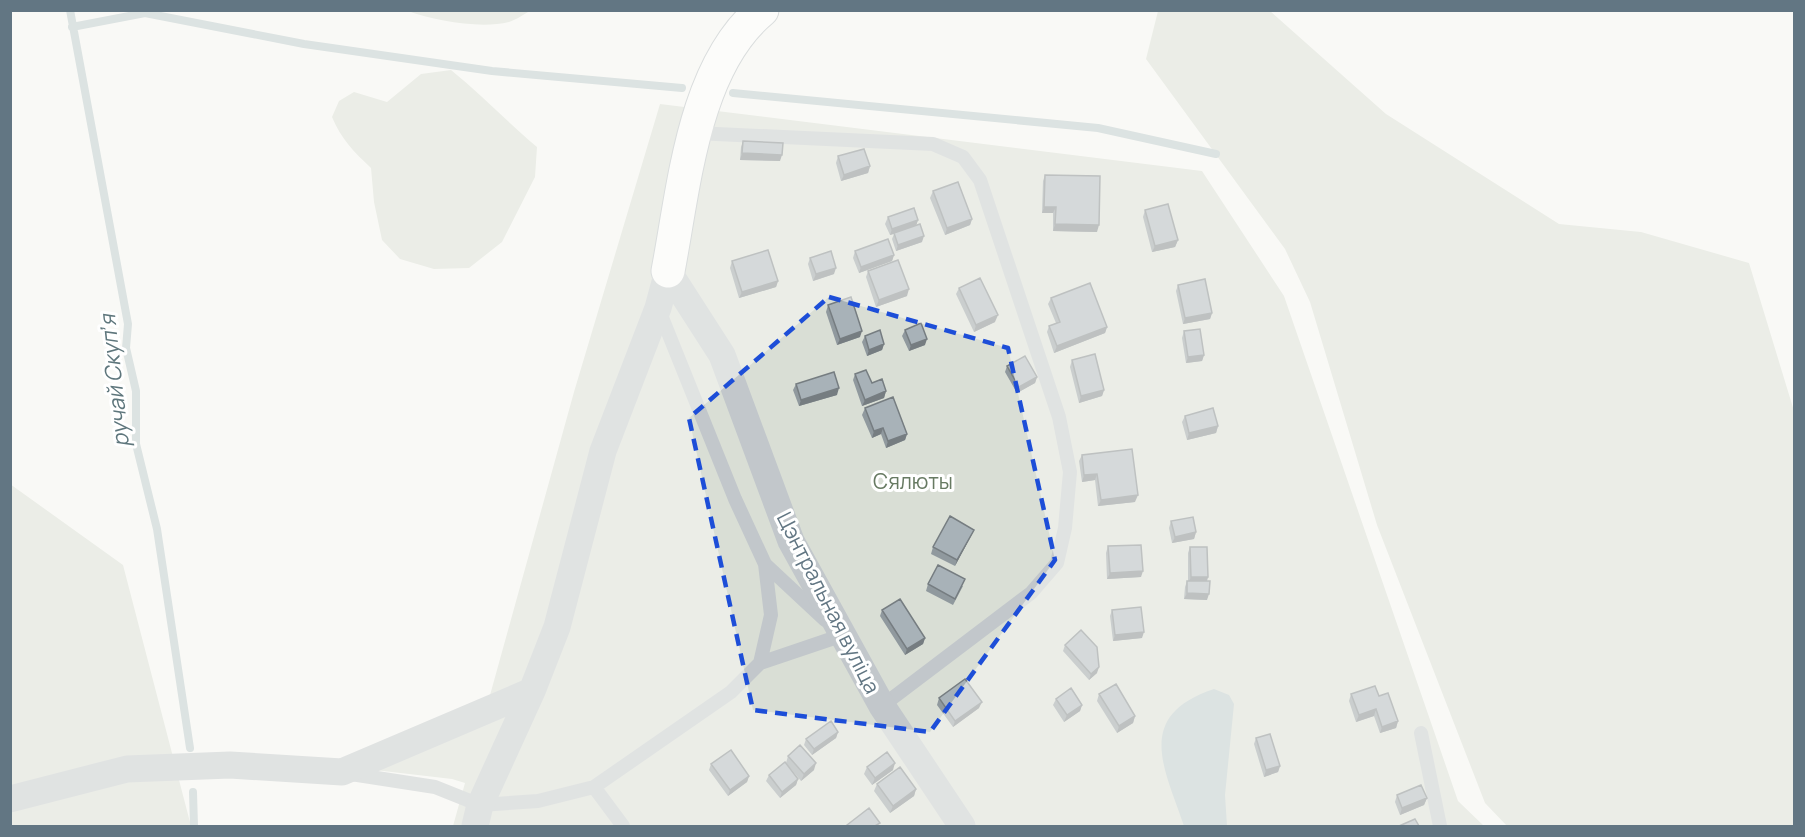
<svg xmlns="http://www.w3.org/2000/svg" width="1805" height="837" font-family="Manrope,sans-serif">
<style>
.green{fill:#d9ded5}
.water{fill:#b9c7ca}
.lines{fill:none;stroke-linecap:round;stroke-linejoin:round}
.stream{stroke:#b9c7ca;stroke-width:8}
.secondary-casing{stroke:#b4bbc0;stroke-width:35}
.lane{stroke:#c2c7cb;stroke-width:14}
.street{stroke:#c2c7cb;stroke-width:27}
.secondary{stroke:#fff;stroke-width:33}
.wall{fill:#90999e}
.shaded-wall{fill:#767d81}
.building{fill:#a8b2b8;stroke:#767d81;stroke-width:1.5}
.marked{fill:none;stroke:#1d4ed8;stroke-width:4.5;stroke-dasharray:12 8;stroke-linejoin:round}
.labels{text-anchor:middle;stroke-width:6;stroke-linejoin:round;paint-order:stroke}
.park-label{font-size:21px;fill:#677a62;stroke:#fff}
.street-label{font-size:21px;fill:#627683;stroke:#fff}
.water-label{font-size:22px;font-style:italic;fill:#5e767c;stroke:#fff}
</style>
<rect width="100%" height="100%" fill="#f9f9f6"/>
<path class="green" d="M408,11H530C524,14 516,20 509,22C481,29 435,21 408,11Z
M1158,11H1270L1386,114L1559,224L1641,232L1749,263L1794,411V826H1507L1485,803L1377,525L1310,302L1285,249L1146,59Z
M451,70C481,94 507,122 537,147L535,177L502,242L469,268L434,269L400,259L382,240L374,202L371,168C354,152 341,139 332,117L339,101L354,92L387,102L421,74Z
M660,104L1202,171L1284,296L1458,801L1484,826H453L465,783L452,779L366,769L482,724L574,392Z
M10,484L123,565L191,826H11Z"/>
<path class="water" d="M1214,689L1229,695L1234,704L1225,795L1227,826H1184C1164,767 1134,716 1214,689Z"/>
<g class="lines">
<path class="stream" d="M70,10L128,324L126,348L136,391V444L157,529L190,748
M72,27L145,13L304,44L492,71L682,88
M733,93L1098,128L1216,154
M193,792L194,826"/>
<g class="secondary-casing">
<path id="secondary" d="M668,271C684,188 693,67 762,10"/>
</g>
<path class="lane" d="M695,133L933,144L963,157L980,180L1059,417L1070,472L1065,528L1057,563L1031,593L882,706
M765,564L825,620
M760,663L843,635
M1421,733L1440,826
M351,774L435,787L480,805L538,801L594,787L731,692L760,663L771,615L765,564L735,499L659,310
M594,787L623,826"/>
<path class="street" d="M668,271L722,355L791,541L882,706L962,826
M10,799L127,769L230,765L342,772L532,691
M475,826L480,805L532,691L557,627L603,451L658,308L668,271"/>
<use href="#secondary" class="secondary"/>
</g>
<path class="wall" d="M743,141L780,161L740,160L741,147Z
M838,156L870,166L868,173L841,181L836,163Z
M1045,175L1097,232L1053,231V213H1042L1043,181Z
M933,191L972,219L970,225L945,235L930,198Z
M1145,210L1178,240L1175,247L1152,252L1143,217Z
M888,217L918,220L916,225L922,242L896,251L892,239L894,234L890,235L885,224Z
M855,251L894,255L892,261L859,273L853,258Z
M810,258L834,274L813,281L808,264Z
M732,261L778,281L776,287L739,298L730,268Z
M868,271L907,296L876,307L866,277Z
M1178,285L1212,313L1210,319L1183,324L1176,291Z
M959,288L995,322L974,332L956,294Z
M1051,298L1107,327L1105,333L1054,353L1047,332L1049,326L1056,323L1048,304Z
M828,305L860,337L837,345L826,312Z
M905,330L925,345L909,351L902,336Z
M1184,331L1204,355L1202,361L1186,363L1182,338Z
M865,336L884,344L882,350L867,356L862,342Z
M1072,360L1104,390L1102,396L1079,403L1070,367Z
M1007,366L1037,377L1035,383L1017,393L1005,372Z
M855,374L886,391L884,398L862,406L853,380Z
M796,384L837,395L799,406L793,390Z
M865,408L907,434L905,440L886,448L881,434L872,438L862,415Z
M1185,416L1218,426L1216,433L1187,440L1182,422Z
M1082,455L1135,502L1098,506L1095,480L1082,482L1079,461Z
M1171,521L1196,532L1194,539L1172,543L1169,528Z
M971,536L955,566L931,554L933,547Z
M1108,546L1141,577L1107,579L1106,553Z
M1190,547L1208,577L1207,581V600L1184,599L1185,587L1187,581H1188V553Z
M928,584L963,586L953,605L926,591Z
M882,610L925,638L923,644L905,655L880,616Z
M1112,610L1142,638L1113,641L1110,616Z
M1065,645L1097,673L1089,680L1063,651Z
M1099,694L1135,716L1133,723L1117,733L1097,701Z
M1351,694L1379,696L1398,721L1396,728L1380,733L1374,716L1356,722L1349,701Z
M939,698L979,708L953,727L937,705Z
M1056,699L1082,705L1080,711L1064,722L1053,705Z
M838,732L836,738L812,755L804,745L806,739Z
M1256,738L1280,766L1278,772L1264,777L1254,744Z
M788,756L814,770L801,781L786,763Z
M711,764L749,776L747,782L728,796L709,770Z
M867,767L893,770L872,785L864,774Z
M769,775L798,779L796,785L780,798L766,781Z
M877,784L916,789L914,796L890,813L874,791Z
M1397,795L1427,798L1424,805L1400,815L1395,802Z"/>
<path class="shaded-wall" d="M742,153L782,155L780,161L740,160Z
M870,166L868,173L841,181L844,175Z
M1044,207H1056L1053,213H1042Z
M972,219L970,225L945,235L947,228Z
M918,220L916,226L890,235L892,229Z
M1055,224L1099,225L1097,232L1053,231Z
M924,236L922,242L896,251L898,245Z
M1178,240L1175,247L1152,252L1155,246Z
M894,255L892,261L859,273L861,267Z
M836,268L834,274L813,281L816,274Z
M778,281L776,287L739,298L742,292Z
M909,289L907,296L876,307L879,300Z
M1212,313L1210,319L1183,324L1185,318Z
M998,315L995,322L974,332L976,325Z
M1107,327L1105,333L1054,353L1057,346Z
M862,331L860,337L837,345L840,339Z
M927,339L925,345L909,351L911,345Z
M884,344L882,350L867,356L869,350Z
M1204,355L1202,361L1186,363L1188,357Z
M1037,377L1035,383L1017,393L1019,387Z
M839,388L837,395L799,406L801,400Z
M1104,390L1102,396L1079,403L1081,396Z
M886,391L884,398L862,406L865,400Z
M1218,426L1216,433L1187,440L1189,433Z
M883,428L881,434L872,438L874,431Z
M907,434L905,440L886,448L888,441Z
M1097,474L1095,480L1082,482L1084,475Z
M1138,495L1135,502L1098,506L1101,500Z
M974,530L971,536L955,566L957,560Z
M1196,532L1194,539L1172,543L1175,537Z
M1143,571L1141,577L1107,579L1110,573Z
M1191,577H1208L1206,583H1188Z
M1187,593L1209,594L1207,600L1184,599Z
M1144,632L1142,638L1113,641L1115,635Z
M925,638L923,644L905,655L907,649Z
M1099,667L1097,673L1089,680L1091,674Z
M982,702L979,708L953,727L955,721Z
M1082,705L1080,711L1064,722L1067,715Z
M1376,709L1374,716L1356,722L1359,715Z
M1135,716L1133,723L1117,733L1119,726Z
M1398,721L1396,728L1380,733L1382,727Z
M838,732L836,738L812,755L814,749Z
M816,763L814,770L801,781L804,774Z
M895,763L893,770L872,785L875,778Z
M1280,766L1278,772L1264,777L1266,770Z
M749,776L747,782L728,796L730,790Z
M798,779L796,785L780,798L782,792Z
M916,789L914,796L890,813L893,806Z
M1427,798L1424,805L1400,815L1402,808Z"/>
<path class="building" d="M743,141L783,143L782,155L742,153Z
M864,149L870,166L844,175L838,156Z
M1045,175L1100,176L1099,225L1055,224L1056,207H1044Z
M958,182L972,219L947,228L933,191Z
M1168,204L1178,240L1155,246L1145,210Z
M914,208L918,220L892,229L888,217Z
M920,224L924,236L898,245L894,233Z
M888,239L894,255L861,267L855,251Z
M768,250L778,281L742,292L732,261Z
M831,251L836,268L816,274L810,258Z
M898,260L909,289L879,300L868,271Z
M980,278L998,315L976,325L959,288Z
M1205,279L1212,313L1185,318L1178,285Z
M1090,283L1107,327L1057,346L1049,326L1060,322L1051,298Z
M851,297L862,331L840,339L828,305Z
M921,323L927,339L911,345L905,330Z
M1200,329L1204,355L1188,357L1184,331Z
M880,330L884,344L869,350L865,336Z
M1095,354L1104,390L1081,396L1072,360Z
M1025,356L1037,377L1019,387L1007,366Z
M866,370L872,383L882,379L886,391L865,400L855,374Z
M834,372L839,388L801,400L796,384Z
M893,397L907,434L888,441L883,428L874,431L865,408Z
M1213,408L1218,426L1189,433L1185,416Z
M1132,449L1138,495L1101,500L1097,474L1084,475L1082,455Z
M950,516L974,530L957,560L933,547Z
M1193,517L1196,532L1175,537L1171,521Z
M1141,545L1143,571L1110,573L1108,546Z
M1190,547H1207L1208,577H1191Z
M938,565L965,579L955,599L928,584Z
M1187,581H1210L1209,594L1187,593Z
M900,599L925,638L907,649L882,610Z
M1141,607L1144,632L1115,635L1112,610Z
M1081,630L1097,647L1099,667L1091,674L1065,645Z
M965,679L982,702L955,721L939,698Z
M1116,684L1135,716L1119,726L1099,694Z
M1375,686L1379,696L1388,693L1398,721L1382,727L1376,709L1359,715L1351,694Z
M1071,688L1082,705L1067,715L1056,699Z
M831,721L838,732L814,749L806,739Z
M1270,734L1280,766L1266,770L1256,738Z
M800,745L816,763L804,774L788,756Z
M731,750L749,776L730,790L711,764Z
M887,752L895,763L875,778L867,767Z
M785,762L798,779L782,792L769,775Z
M900,767L916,789L893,806L877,784Z
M1421,785L1427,798L1402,808L1397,795Z
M869,808L880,823L875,826H848L847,825Z
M1415,819L1419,826H1399Z"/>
<path d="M0 0H1805V837H0ZM829,297L1008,348L1055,560L930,732L753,710L689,418Z" fill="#f9f9f6" fill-opacity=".55" fill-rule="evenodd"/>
<path class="marked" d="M829,297L1008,348L1055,560L930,732L753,710L689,418Z"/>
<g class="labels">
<g class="park-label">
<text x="913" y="489">Сялюты</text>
</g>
<g class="street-label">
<text transform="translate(828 603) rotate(63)" y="7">Цэнтральная вуліца</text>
</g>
<g class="water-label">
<text transform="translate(114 381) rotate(-96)" y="8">ручай Скупʼя</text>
</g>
</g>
<rect width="1805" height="837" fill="none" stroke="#627683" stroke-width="24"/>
</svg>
